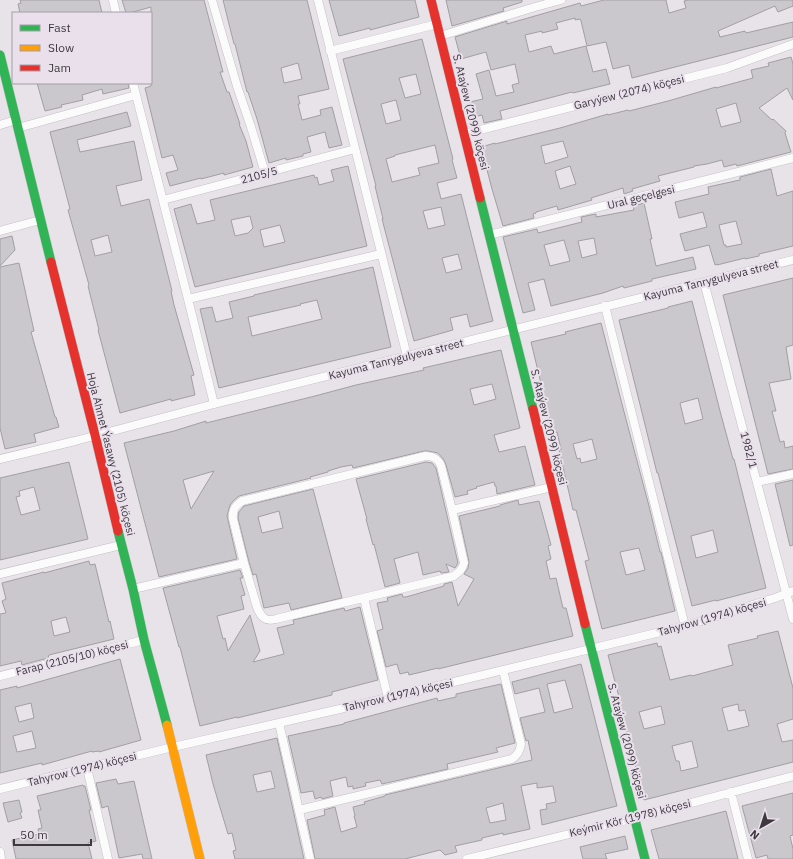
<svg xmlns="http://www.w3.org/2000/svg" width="793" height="859" font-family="'IBM Plex Sans',sans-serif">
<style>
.building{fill:#cac8cc;stroke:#a29fa4;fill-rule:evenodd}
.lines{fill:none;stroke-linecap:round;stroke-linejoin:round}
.street-casing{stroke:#c4c0c5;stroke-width:9}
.fast-casing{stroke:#c4c0c5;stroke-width:10}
.slow-casing{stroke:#c4c0c5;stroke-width:10}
.jam-casing{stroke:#c4c0c5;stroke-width:10}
.street{stroke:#fcfbfc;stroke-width:8}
.fast{stroke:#30b455;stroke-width:9}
.slow{stroke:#ff9f0a;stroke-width:9}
.jam{stroke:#e5322d;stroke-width:9}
.labels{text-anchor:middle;stroke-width:4;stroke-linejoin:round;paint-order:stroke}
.street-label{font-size:11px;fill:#3d393e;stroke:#e9e0ec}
</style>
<rect width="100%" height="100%" fill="#e8e3e9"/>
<path class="building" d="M20,0H99L102,13H20L18,4L21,3Z
M122,0H204L223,72H220L227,92H229L240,124H239L246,141L253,167L224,175V173L201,179V178L170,186L166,173L178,170L173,155L162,158L145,88L151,86V7L130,13H126Z
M223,0H307L329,89L298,96L300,104H298L302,120L321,115L320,110L332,107L342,145L329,148L325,132L307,137L311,152L303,154V156L286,160V158L269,163L257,119L248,92H247L235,44H234ZM298,63L302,79L284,83L281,68Z
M329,0H415L419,17L370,30V28L339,36Z
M446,0H522V2L503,8L504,11L452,26Z
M604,0H666L669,13L686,8L684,1L688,0H793V6L778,12L775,6L718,31L720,37L745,31L746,33L793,22V37L632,78L629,65L613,69L606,42L587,46L581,21L580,19L575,20V18L556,23L558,29L542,33V31L525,35L529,52L551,46L554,54L586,46L593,72L606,69L610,84L573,93L572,92L500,111L502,119L484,123L482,115L474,117L470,102L483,99L476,74L489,70L496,96L514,92L512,85L519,83L515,64L491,70L486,52L461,59L455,37L507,21V24L580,3L581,6Z
M422,39L453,159L452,160L457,178L437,183L441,199L461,194L493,321L470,327L467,314L450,318L453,330L414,341L382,219H383L375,186H376L343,59ZM416,74L421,94L405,98L399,78ZM396,100L401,120L386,124L381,104ZM435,145L439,163L418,168L420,175L392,182L386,159L395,156V155ZM441,207L445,225L428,229L423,211ZM458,254L462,269L446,273L442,258Z
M791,57L793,64V100L787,88L759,108L772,120L773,119L786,131L785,133L791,152L737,166L736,164L724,167L722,160L707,164L694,166V167L658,176L660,181L632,189L633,191L624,194L623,188L591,198L592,200L558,210L557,206L536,212V213L533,214L534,218L503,226L492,189L481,147L495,143V144L560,128L608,114V115L628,110L629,111L668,101L716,87V88L753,78L751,70L769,66L768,63ZM736,103L741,122L721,127L716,109ZM563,141L568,157L545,164L541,146ZM570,166L576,184L560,189L555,171Z
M37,83H128L129,88L103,94L102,89L82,95L83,100L61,105L62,107L45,111Z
M127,112L131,126L77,140L80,152L134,141L142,180L116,186L121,206L149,199L172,291H171L174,305L194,375L191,376L195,395L171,401V399L120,413L98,330H99L88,286L89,285L68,210L70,209L50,132ZM108,235L112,252L95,256L91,240Z
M348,166L367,246L195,287L174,209L191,204L197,224L215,220L210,200L314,175L315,178L317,177L319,185L334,181L331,170ZM250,216L253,228L248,233L235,236L231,220ZM280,225L285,242L264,247L260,230Z
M771,169L777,196L793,191V246L759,254V256L745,259V258L717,265V264L715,265L709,245L685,251L680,234L707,227L703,212L679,218L675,202L709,194L708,187L740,180V177ZM736,221L742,244L726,247V245H724L719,225Z
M644,203L652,239H650L656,266L693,257L696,269L652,279V281L624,288L623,286L603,293L551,306L544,279L528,283L535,310L523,313L503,237L537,229L538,233L582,222L581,217L596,214V217L634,210L633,206ZM594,238L597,254L582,258L578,241ZM564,240L570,261L550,266L544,245Z
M12,236L15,250L0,266V239Z
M19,263L34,331L31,332L55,417H56L59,427L34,434L36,442L5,449L0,428V267Z
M373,267L391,347L219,388L200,309L212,307L216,322L233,318L229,302L254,296V295ZM317,300L322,319L252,336L248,317L301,305L300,304Z
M793,278V345L786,347L791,379L769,383L776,411H772L780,442L784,441L785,448L793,446V469L768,474L723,295Z
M692,301L720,411L733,459H734L766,588L716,601V600L692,606L658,473H657L619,320L668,308V307ZM698,398L703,419L685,424L680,403ZM713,530L718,552L696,558L691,536Z
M601,323L628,427L649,506L660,552H661L675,611L602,629L585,561L589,560L576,510H573L559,450L561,449L557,432L553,433L531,342L566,334L565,332ZM592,439L597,459L581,463L580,458L577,459L573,444ZM639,548L645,570L626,575L620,552Z
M501,350L520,428L494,435L499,452L525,446L535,485L497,494L496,486H495L494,482L476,487L477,488L467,491L468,494L455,497L446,465L444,460L438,453L428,451H424L353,468L352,465L341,467L328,471V472L310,477L311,478L239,496L233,501L230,505L227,516L228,520L237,559L159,577L124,443L174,431L206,421V423L315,396L356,385L424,370L423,368ZM492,384L496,399L474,405L470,389ZM214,471L191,509L183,480Z
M69,462L88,539L0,560V478ZM34,487L40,510L21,515L16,497L20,496L19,491Z
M426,462L432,463L436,468L458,563L455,568L446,564L449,572L441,573L440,571L423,575L418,552L394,559L400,583L385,587L374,544L373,545L366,519H367L356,479Z
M793,480V545L790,546L775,484Z
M313,489L342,598L291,610L289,603L264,608L256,574L253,575L249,562L238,518L239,512L244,506ZM279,511L283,528L262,533L258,517Z
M518,500L519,505L539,501L551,545L548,546L551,559L546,561L550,579L556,578L563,608H566L573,636L438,669V668L409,675L408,672L400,674L397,664L386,667L377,631L383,629L377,603L388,601L387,598L402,594L403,597H406L444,586V584L452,582L458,606L474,579L464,574L468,568L469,562L459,516L500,506V505Z
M89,561L90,565L95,564L109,622L110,621L114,639L49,655L48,658L22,665L21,661L0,666V614L6,613L2,601L6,599L2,583L44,572V573ZM66,617L70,632L54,636L51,621Z
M240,570L243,578H240L245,595L241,596L244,609L217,616L223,639L225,638L228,651L250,615L260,651L253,662L284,654L277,628L294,624L293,620L344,608L345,611L360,607L378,680L332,692V695L237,718V717L200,726L180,647H179L163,588Z
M778,631L793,688V719L777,724L782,742L793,740V762L644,800L620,705H621L608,655L657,643L658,647L661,646L670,680L691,675L692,676L733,665L728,645L758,638L757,636ZM738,704L739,711L745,710L749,726L728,731L722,708ZM661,706L665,724L644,729L639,712ZM692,741L698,767L681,771L679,761H676L672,746Z
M120,659L141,740L99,752V751L92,752V751L42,765V763L0,773V690L17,686V688ZM31,703L34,718L19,722L15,707ZM32,731L36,748L17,752L13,736Z
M581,664L617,806L542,825L540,810L547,809L546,804L556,802L553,786L537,788V783L521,786L530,829L503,835V833L482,838V840L455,846L457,852L445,855L440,850L405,859H315L307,820L325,815L324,810L335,807L341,832L357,827L354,816H355L353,807L365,804L364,802L385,796V795L532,760L528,740L526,741L520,718L545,712L539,688L515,694L512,682ZM565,680L573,708L554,713L547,684ZM503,803L506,820L490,823L486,808Z
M501,684L515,743L496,748L498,752L447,764L448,769L382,784L380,780L365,783L366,786L353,789V786L348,787L346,777L330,781L333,796L322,799L321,797L315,799L313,791L301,793L288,736L344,724V723L437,698L438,701L456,697V694Z
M277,738L304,859H235L233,851L236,850L232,833L228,834L213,784L206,755ZM271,771L275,788L257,792L253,775Z
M116,779L118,784L134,781L152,859H143L142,854L119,858L108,806L102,808L96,783Z
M83,785V786H85L91,810H89L96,841L88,843L92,859H16L12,840L39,834L38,829L42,828L38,810H41L37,796Z
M793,793V835L790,836L793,849V859H768L767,855L756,858L742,806Z
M19,800L22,812L20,813L22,818L8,822L3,803Z
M726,811L738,859H659L651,830Z
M625,836L628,849L605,854L607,859H583L580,847Z"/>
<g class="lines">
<g class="street-casing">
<path id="street" d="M113,0L116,13
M212,0L237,86L251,127L265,173
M318,0L407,356
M440,36L535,7L561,0
M330,51L437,24
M133,83L188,299L214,404
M0,125L16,120
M18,128L136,95
M464,134L727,68L793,44
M163,200L355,149
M0,231L40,220
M489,235L793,158
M704,282L793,619
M188,299L381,254
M605,306L685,626
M0,459L75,441L214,404L793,260
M757,482L793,474
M244,563L233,519C232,510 235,506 242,501L425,456C433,456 438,458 441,466L452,510
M0,574L121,545
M133,589L244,563L257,607C261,617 265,622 276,619L454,576C459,572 462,570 464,563L452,510L552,487
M364,598L388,698
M0,676L144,640
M279,723L310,859
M87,768L108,859
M0,789L173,747L388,698L685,626L775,598L793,591
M731,792L748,859
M299,810L512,759C518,755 520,751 521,744L503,670
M0,852L1,859
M467,859L635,818L793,776"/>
</g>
<g class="fast-casing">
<path id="fast" d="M0,55L51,262
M480,198L533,409
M118,531L133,589L144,640L167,725
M585,624L645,859"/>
</g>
<g class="slow-casing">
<path id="slow" d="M167,725L200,859"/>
</g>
<g class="jam-casing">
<path id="jam" d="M431,0L480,198
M51,262L95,435L118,531
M533,409L585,624"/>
</g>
<use href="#street" class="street"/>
<use href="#fast" class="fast"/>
<use href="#slow" class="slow"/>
<use href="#jam" class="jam"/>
</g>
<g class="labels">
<g class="street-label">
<text transform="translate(629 92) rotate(-14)" y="4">Garyýew (2074) köçesi</text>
<text transform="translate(471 112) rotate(76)" y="4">S. Ataýew (2099) köçesi</text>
<text transform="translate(259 175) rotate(-15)" y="4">2105/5</text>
<text transform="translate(641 197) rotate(-14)" y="4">Ural geçelgesi</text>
<text transform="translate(711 280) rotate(-14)" y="4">Kayuma Tanrygulyeva street</text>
<text transform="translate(396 359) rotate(-14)" y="4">Kayuma Tanrygulyeva street</text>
<text transform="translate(549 427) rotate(76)" y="4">S. Ataýew (2099) köçesi</text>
<text transform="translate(749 450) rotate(75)" y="4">1982/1</text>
<text transform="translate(111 454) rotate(76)" y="4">Hoja Ahmet Ýasawy (2105) köçesi</text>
<text transform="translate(712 617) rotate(-16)" y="4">Tahyrow (1974) köçesi</text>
<text transform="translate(72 658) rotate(-14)" y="4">Farap (2105/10) köçesi</text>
<text transform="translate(398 695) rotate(-13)" y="4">Tahyrow (1974) köçesi</text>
<text transform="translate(627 741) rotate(75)" y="4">S. Ataýew (2099) köçesi</text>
<text transform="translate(82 769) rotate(-14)" y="4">Tahyrow (1974) köçesi</text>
<text transform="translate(630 818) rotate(-14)" y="4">Keýmir Kör (1978) köçesi</text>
</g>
</g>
<rect x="12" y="12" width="140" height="72" fill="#e9e0ec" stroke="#a49da6"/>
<rect x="20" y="25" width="20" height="6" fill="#30b455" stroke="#a49da6"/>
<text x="48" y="32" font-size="12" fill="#3d393e">Fast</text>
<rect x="20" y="45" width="20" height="6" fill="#ff9f0a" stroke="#a49da6"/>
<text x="48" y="52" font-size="12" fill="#3d393e">Slow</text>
<rect x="20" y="65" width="20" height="6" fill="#e5322d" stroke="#a49da6"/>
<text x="48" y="72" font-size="12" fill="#3d393e">Jam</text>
<g transform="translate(761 827) rotate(219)" stroke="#e9e0ec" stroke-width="3" paint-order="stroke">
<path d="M0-3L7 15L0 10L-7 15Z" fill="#3d393e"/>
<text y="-6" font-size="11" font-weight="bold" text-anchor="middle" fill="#3d393e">N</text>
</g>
<path d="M14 839v6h77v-6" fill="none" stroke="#3d393e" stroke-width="2"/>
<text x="20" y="839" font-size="12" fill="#3d393e" stroke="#e9e0ec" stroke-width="3" paint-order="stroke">50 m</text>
</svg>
